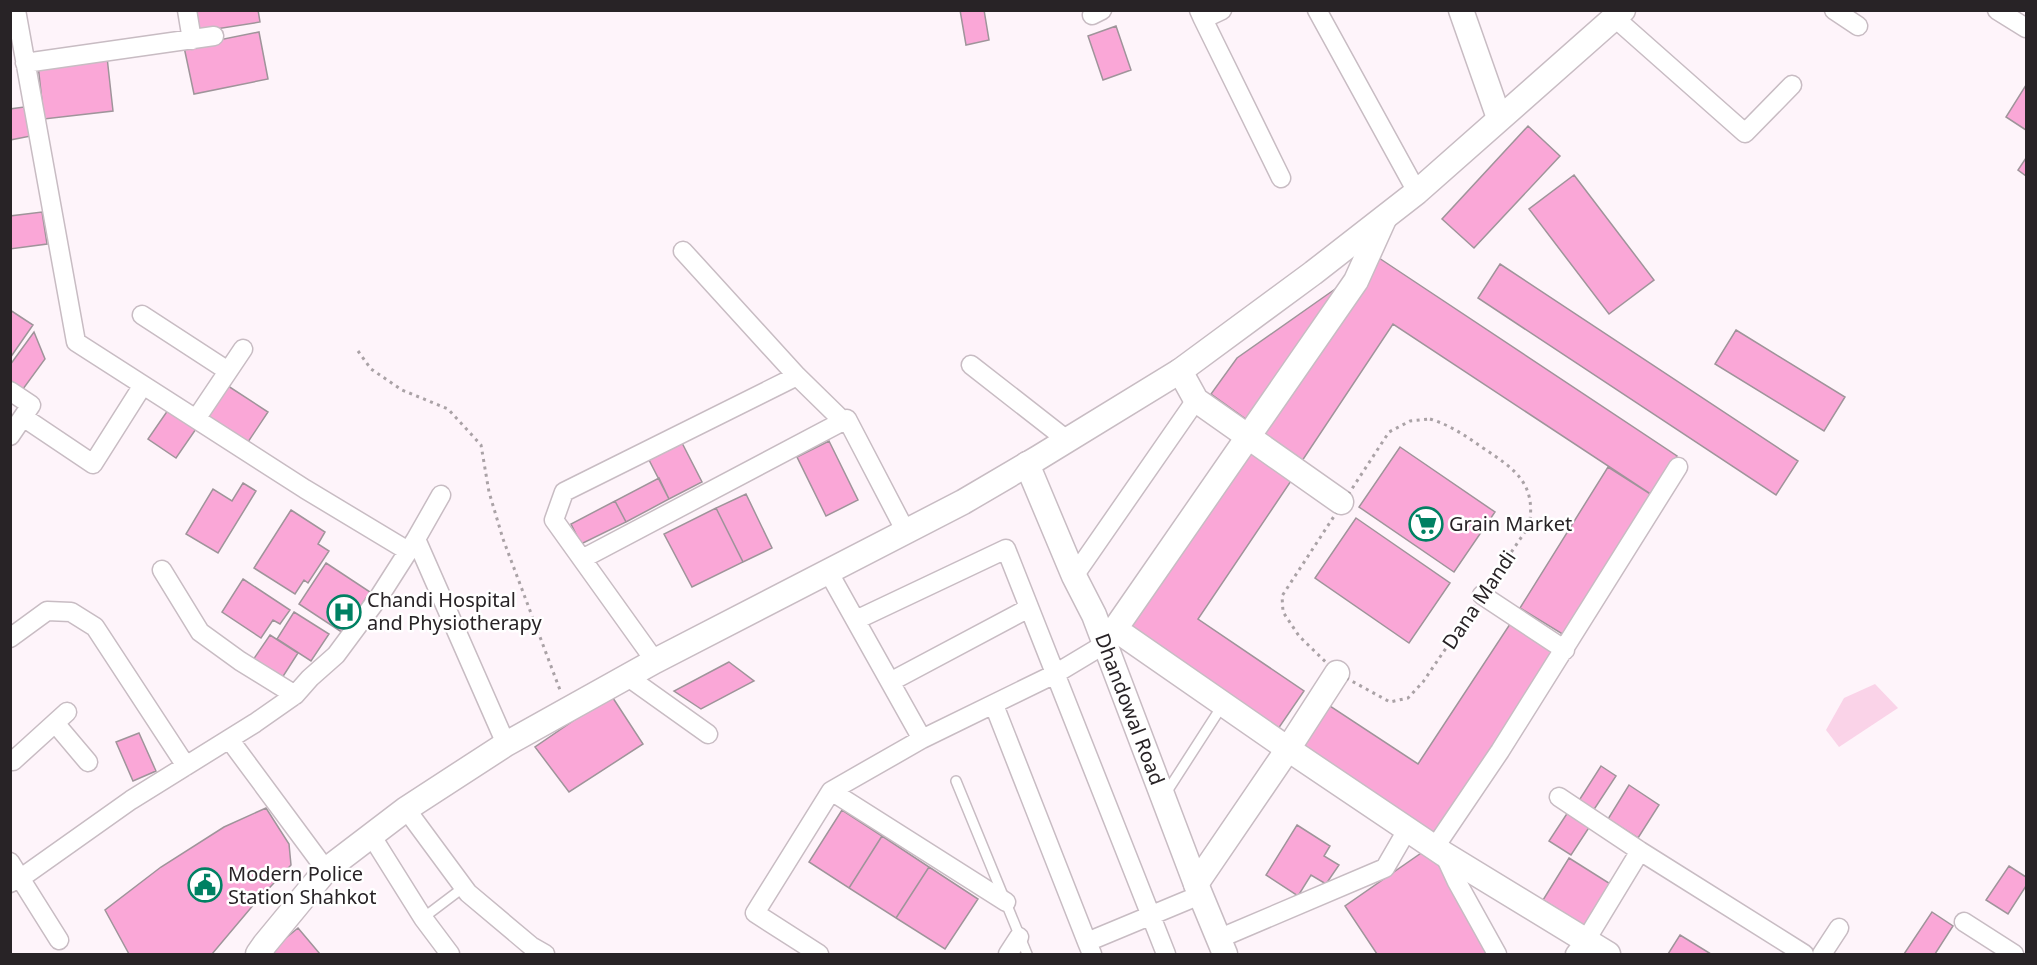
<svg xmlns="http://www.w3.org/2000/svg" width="2037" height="965" font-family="'Noto Sans',sans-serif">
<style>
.green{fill:#fad3e8}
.building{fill:#faa7d7;stroke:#9f949a;stroke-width:1.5}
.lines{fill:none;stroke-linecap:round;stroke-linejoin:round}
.lane-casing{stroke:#c8bcc3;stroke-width:12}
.street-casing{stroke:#c8bcc3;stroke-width:21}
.secondary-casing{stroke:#c8bcc3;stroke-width:27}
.path{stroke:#aaa2a6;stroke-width:3;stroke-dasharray:3 4.5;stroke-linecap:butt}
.lane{stroke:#fff;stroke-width:9}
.street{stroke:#fff;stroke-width:18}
.secondary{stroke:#fff;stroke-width:24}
.labels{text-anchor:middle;stroke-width:5;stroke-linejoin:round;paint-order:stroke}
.poi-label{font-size:20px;fill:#282326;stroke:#fff;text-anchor:start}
.street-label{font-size:20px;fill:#282326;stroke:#fff}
</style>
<rect width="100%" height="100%" fill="#fef4fa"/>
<path class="green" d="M1875,684L1898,708L1839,747L1826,730L1844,698Z"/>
<path class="building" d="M193,10H258L260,22L197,32Z
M960,10H984L989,40L966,45Z
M1116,26L1131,70L1103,80L1088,36Z
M259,32L268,79L194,94L184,47Z
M107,57L113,111L44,119L38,65Z
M2026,85V130L2006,117Z
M24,107L31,136L10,140V109Z
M1528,126L1560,156L1474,248L1442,219Z
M2026,158V176L2018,170Z
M1574,175L1654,280L1609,314L1529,209Z
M42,212L47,244L10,249V216Z
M1379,258L1677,456L1652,495L1393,324L1302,461L1262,434Z
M1500,264L1798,461L1776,495L1478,298Z
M1338,287L1250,422L1211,394L1237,358Z
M10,310L33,325L10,358Z
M1736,330L1845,397L1824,431L1715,364Z
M34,332L45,359L23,389L10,380V365Z
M225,384L268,412L246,445L203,416Z
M168,410L196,429L176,458L148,439Z
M680,439L702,482L669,499L647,456Z
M829,441L858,500L826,516L797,457Z
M1400,447L1495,512L1454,572L1359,507Z
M1249,449L1293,478L1198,619L1304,691L1278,729L1128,628Z
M1608,467L1652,495L1564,635L1520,608Z
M659,478L669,499L626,522L615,501Z
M243,483L256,491L218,553L186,534L213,489L232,501Z
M746,494L772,548L743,562L716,508Z
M615,501L626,522L581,544L571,524Z
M716,508L743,562L692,587L664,534Z
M291,510L325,532L318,544L329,551L308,583L304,580L295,594L254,568Z
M1356,518L1450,583L1409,643L1315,578Z
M326,563L370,592L343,633L299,604Z
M243,579L290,610L280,624L273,620L261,638L222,612Z
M294,612L329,634L311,661L277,639Z
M1512,621L1557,651L1435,836L1299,747L1327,704L1418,764Z
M270,635L298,653L282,678L253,660Z
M729,662L754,681L701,709L674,691Z
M611,695L643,744L569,792L535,747Z
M139,733L156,771L133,781L116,742Z
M1601,766L1616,776L1593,811L1578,802Z
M1629,785L1659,805L1638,838L1608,819Z
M266,808L289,844L291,865L255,903L212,954H129L105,910L161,867L224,827Z
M1570,809L1592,823L1571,855L1549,841Z
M842,810L882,836L849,888L809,862Z
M1297,825L1330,846L1324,856L1339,865L1326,884L1311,875L1298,896L1266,875Z
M882,836L929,867L896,918L849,888Z
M1427,849L1449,877L1488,954H1377L1345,906Z
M1569,858L1612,885L1586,927L1543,900Z
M2009,866L2026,877V886L2008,914L1986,900Z
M929,867L978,899L945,949L896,918Z
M1932,912L1953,926L1935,954H1904Z
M298,928L320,954H272L269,952Z
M1680,935L1711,954H1668Z"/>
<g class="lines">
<g class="lane-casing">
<path id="lane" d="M956,781L1027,954
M1166,793L1222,706
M423,918L464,887"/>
</g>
<g class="street-casing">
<path id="street" d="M16,10L76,342L143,385
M187,10L192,40
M1199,10L1203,19L1222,10
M1317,10L1417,192
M1834,10L1858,26
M1997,10L2026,28
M1092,15L1102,10
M1615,18L1745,133L1792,85
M1203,19L1281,178
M25,63L214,36
M683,251L797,376L843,421
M142,315L228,371
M971,365L1067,440
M10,391L31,405L10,436
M23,417L93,464L143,385L305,489L408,551
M196,419L243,349
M416,539L441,495
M582,559L847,419L906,532
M162,570L200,632L240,661L295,695
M829,573L922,739
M1074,576L1196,400
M1482,595L1565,650
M856,620L1006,549L1166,954
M10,638L47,611L71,612L95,627L186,766
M655,661L554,520L564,492L797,376
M628,677L708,734
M890,682L1029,608
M994,705L1087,942
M55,723L88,762
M229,739L326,870
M13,761L67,712
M831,791L1006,902
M1559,797L1640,851L1804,954
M406,809L468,893L531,946L545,954
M371,835L423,918L450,954
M1435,847L1500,751L1678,467
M1444,854L1457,882L1497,954
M10,862L59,940
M10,883L28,873L131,800L255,723L295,695L310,678L336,655L379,597L416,539L506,744
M1964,922L2014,954
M1218,939L1385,868L1407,830
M819,954L755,913L831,791L922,739L1055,674L1105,644
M1008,954L1019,937
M1092,954L1087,942L1200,895
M1575,954L1586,940L1640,851
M1822,954L1839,928"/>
</g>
<g class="secondary-casing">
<g id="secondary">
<path d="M1461,10L1499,118"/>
<path d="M1180,371L1196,400L1341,502"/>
<path id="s1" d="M1027,464L1074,576L1094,615L1196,884L1225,954"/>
<path d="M1337,673L1288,749L1115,629L1356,281L1384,219"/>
<path d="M1196,884L1288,749L1444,854L1608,954"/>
<path d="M258,954L265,944L326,870L406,809L506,744L655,661L963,502L1038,458L1180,371L1313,273L1417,192L1623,10"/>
</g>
</g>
<path class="path" d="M358,351L371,369L402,390L448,409L481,445L489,492L503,539L560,690
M1430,419C1450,425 1466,436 1483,448C1515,469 1537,484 1529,526L1423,682L1408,698L1390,702L1337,673L1299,636L1283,612L1282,596L1389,432L1410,421Z"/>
<use href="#lane" class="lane"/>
<use href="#street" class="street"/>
<use href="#secondary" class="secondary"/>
</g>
<defs>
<g id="supermarket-ring" transform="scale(1.725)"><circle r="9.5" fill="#fff" stroke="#008163" stroke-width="1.5"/><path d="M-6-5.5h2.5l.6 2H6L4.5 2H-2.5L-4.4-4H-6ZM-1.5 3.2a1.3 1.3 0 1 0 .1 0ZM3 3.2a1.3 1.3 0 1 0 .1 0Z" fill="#008163"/></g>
<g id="hospital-ring" transform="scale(1.725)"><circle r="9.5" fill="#fff" stroke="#008163" stroke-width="1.5"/><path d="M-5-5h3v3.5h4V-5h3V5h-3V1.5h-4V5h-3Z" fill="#008163"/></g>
<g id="civic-ring" transform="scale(1.725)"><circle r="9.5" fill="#fff" stroke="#008163" stroke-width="1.5"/><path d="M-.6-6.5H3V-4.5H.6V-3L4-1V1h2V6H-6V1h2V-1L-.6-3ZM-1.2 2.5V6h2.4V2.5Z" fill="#008163"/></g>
</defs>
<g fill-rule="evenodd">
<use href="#supermarket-ring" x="1426" y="524"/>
<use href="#hospital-ring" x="344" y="612"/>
<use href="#civic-ring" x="205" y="885"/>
</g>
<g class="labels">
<g class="poi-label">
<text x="1449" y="531">Grain Market</text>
<text x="367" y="607">Chandi Hospital<tspan x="367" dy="23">and Physiotherapy</tspan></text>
<text x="228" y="881">Modern Police<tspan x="228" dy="23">Station Shahkot</tspan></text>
</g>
<g class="street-label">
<text transform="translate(1479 600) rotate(-56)" y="7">Dana Mandi</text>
<text dy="7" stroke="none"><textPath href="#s1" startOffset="266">Dhandowal Road</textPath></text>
</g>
</g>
<rect width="2037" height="965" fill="none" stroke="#282326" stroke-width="24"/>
</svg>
